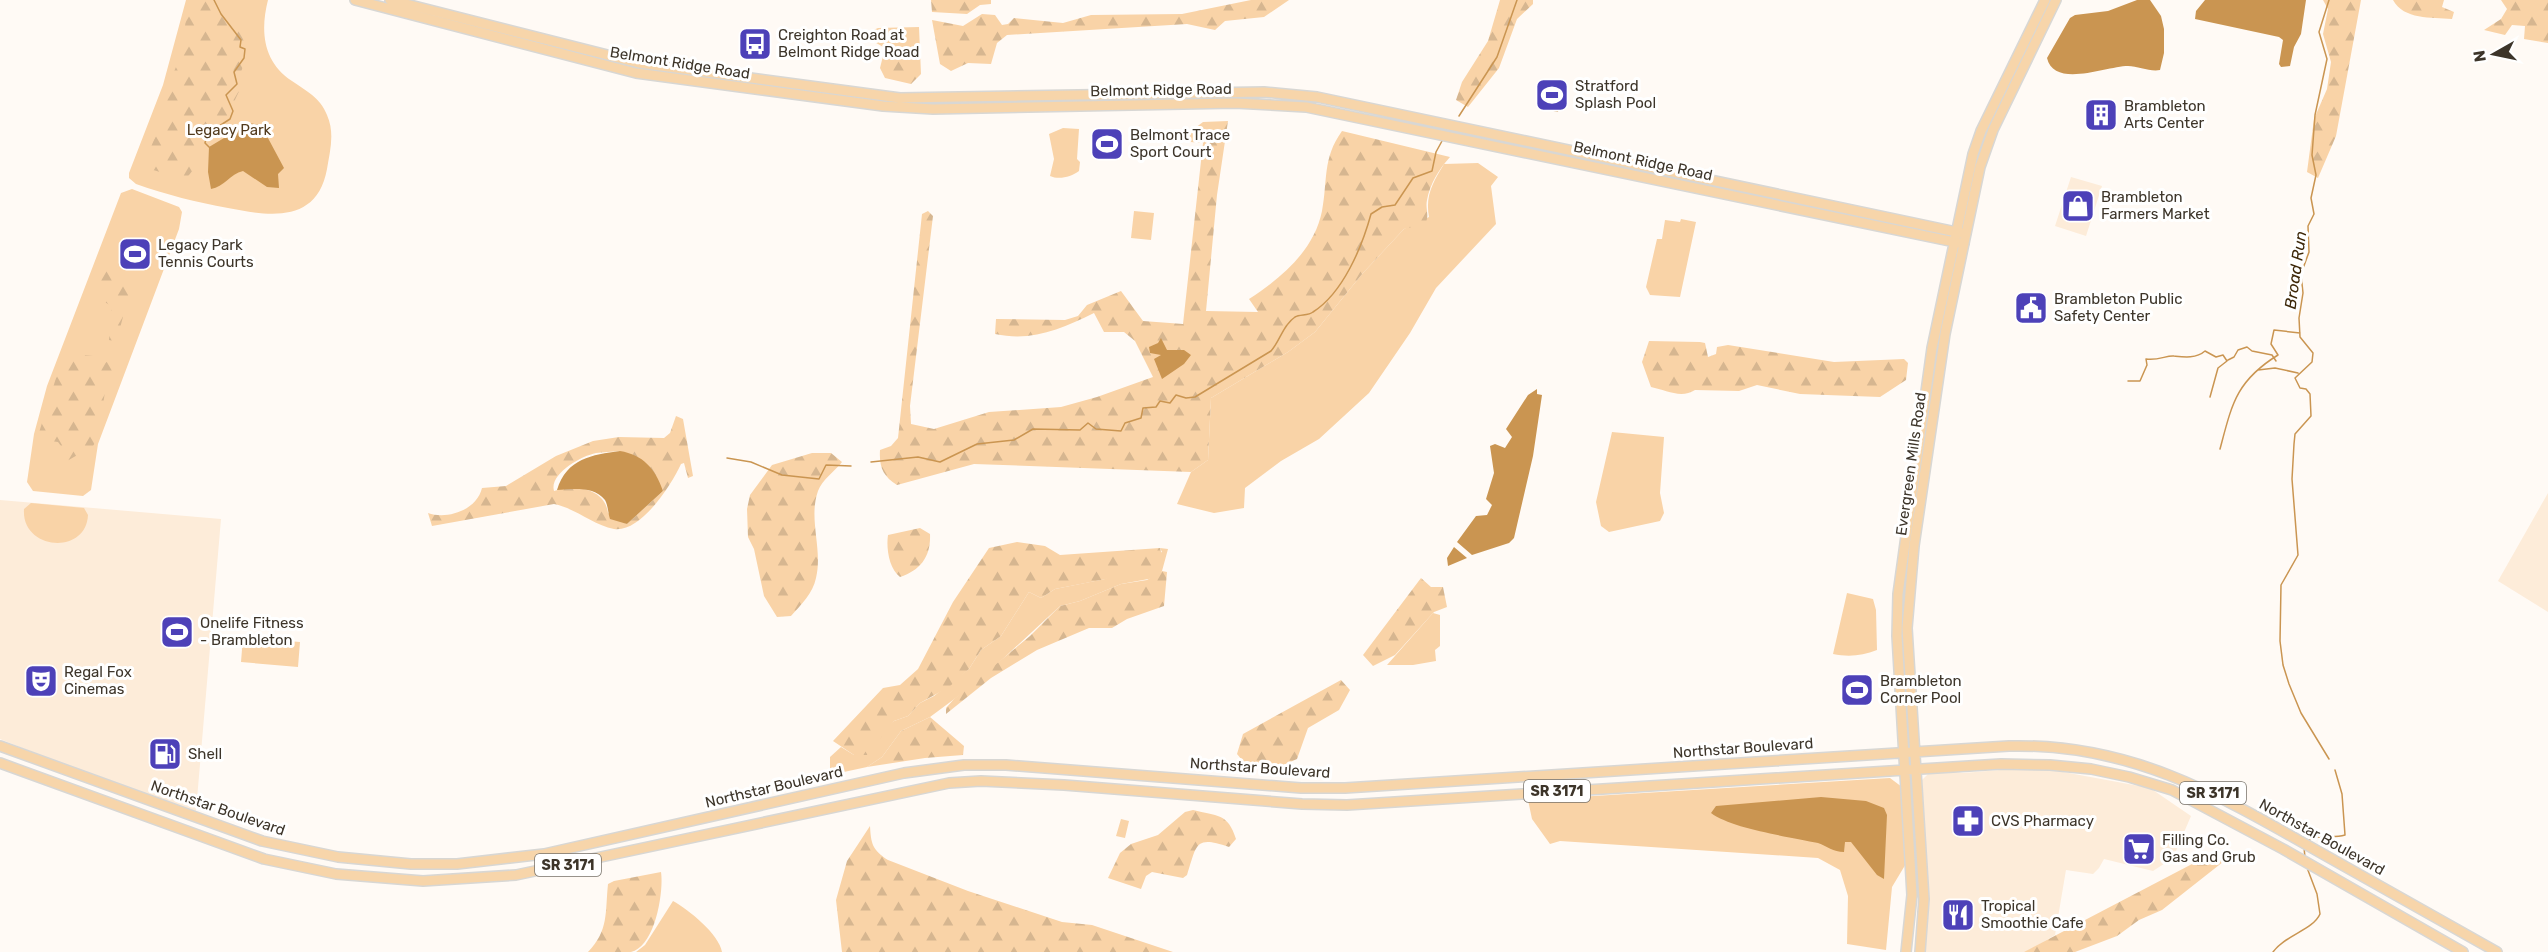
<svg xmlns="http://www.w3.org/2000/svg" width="2548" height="952" font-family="Rubik,sans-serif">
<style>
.built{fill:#fdecd9}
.green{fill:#f9d3a7}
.forest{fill:url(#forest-firs);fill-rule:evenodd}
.water{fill:#ca9551}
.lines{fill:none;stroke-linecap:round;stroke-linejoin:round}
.stream{stroke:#ca9551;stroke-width:1.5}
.major-casing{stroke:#d8d7d4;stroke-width:12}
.major{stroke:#f7d5aa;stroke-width:9}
.labels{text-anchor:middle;stroke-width:6;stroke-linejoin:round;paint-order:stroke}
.shield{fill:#fff;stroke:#77726a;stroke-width:1.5}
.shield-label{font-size:14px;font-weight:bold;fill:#3d352a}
.poi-label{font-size:15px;fill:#3d352a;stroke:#fff;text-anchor:start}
.street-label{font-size:15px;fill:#3d352a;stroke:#fff}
.park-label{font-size:15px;fill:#513a1d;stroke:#fff}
.water-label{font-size:16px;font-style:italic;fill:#3d2708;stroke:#fff}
</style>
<defs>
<pattern id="forest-firs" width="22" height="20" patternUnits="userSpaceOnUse" patternTransform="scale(1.5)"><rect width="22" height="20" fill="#f9d3a7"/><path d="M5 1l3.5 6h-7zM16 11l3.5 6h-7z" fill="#d6b690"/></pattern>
</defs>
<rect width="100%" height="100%" fill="#fffaf5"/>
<path class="built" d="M2071,177L2102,186L2086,236L2055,226Z
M2548,493V612L2498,581Z
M0,500L221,519L196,811L110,783L0,739Z
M2025,768L2047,769L2150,788L2191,816L2173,858L2153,871L2104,859L2099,868L2093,874L2066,870L2055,935L2026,952H1923L1925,831L1922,780L1931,771L1963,773Z"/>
<path class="green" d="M186,0H268C260,31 263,62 292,81C306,91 320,97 327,115C335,133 330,151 327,169C317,224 269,216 228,208C196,202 167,195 136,184L129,178V173L163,85Z
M1063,128L1079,129L1077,159L1080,162L1079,171C1071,177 1059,180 1050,176L1054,159L1049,134Z
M1096,136L1119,139L1117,151L1095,149Z
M1478,163L1498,177L1491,186L1496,224L1436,288L1410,333L1369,393L1319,439L1281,461L1245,488L1244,508L1214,513L1177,504L1191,472L1208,460L1211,398L1288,352L1315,332L1363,273L1404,229L1429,217C1425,196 1433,182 1444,164Z
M132,189L179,207L182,212L179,229L98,444L91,490L83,496L33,491L27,482L34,434L47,386L121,193Z
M1134,211L1154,213L1151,240L1131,238Z
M1681,219L1696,222L1680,297L1650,295L1646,287L1657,239H1662L1665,220L1680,222Z
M1612,432L1664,437L1660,493L1664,513L1660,521L1609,532L1601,526L1596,502Z
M31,503L84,508L88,515C86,556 21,550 24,509Z
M1160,548L1168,549L1162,571L1154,578L1121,584L1080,601L1060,606L980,680L930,717L901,731L882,757L867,767L830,775V757L841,747L854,755L894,721L908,716L920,703L934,696L969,669L981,650L1001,636L1029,592L1041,598L1055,589L1105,579L1116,572L1162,552Z
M1847,593L1873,599L1876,610L1877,650C1862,656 1848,657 1833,654Z
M1433,613L1440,615V646L1435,650L1436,661L1413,665H1387Z
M243,637L300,642L298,667L241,662Z
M1890,778L1902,787L1907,862L1892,887L1886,950L1847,944L1848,896L1840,870L1818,858L1560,841L1550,844L1532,819L1528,800Z
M1121,819L1129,821L1125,838L1116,836Z
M673,901C689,910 719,934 722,952H636L645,945Z"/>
<path class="forest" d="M205,0H229V15L241,28L247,55L241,72L243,83L233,104V116L211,135L197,165L185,180C170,178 159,169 145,169L144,164L160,125L168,85L180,58L187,13Z
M931,0H991V4L980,5L967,14L932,12Z
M1251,0H1289L1264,17L1225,21L1215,30L1187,24L1007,35L997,43L991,64L968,63L951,71L940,64L932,20L963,26L982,14L995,15L1002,25L1008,24L1014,18L1063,23L1091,15L1182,14Z
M1500,0H1533V4L1517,19L1499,68L1468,107L1456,100L1462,82L1488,41Z
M2323,0H2361L2336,136L2318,178L2307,172L2314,119L2327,89L2331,62L2323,34L2328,9Z
M2393,0H2444L2442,7L2454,12L2452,19C2431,17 2404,20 2393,0Z
M2501,0H2548V43L2524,39L2525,26L2512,25L2505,35L2484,30L2501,19L2507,9Z
M919,27L921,74L911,84L885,78L880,68L885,48L862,35L878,28Z
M1228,121L1217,195L1206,311L1258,312L1249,299C1281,278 1314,251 1322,211C1328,180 1322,159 1342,131L1450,157C1439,169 1430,184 1427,200C1425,209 1430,215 1425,224L1404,229L1363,273L1315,332L1288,352L1211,398L1208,460L1191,472L974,464L897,485C883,476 879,467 880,450L891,446L898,438L922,214L928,211L933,216L910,406L911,424L934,429L989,412L1061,407L1097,397L1153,377L1135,341L1124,332H1104L1094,313C1061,329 1032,342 995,334L996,319L1065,320L1078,316L1087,305L1121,291L1143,321L1183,324L1203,143L1178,141L1203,122Z
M105,259L111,260L115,267H128L135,272L116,343L109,340L110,330L106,322L113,307L103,301L101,283L97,279V269Z
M1649,341L1700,342L1705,343L1708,357L1716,354L1717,347L1728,345L1834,362L1904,359L1908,363L1906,380L1880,397L1800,394L1757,385L1739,391L1695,390C1681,399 1666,390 1651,387L1642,362Z
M70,353L93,356L100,366L110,360L114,363L115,372L106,385L98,438L93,446L67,461L56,460L61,446L58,442L51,441L42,447L37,439L56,378L66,355Z
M676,416L683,419L693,476L688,478L684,463L681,464C672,484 641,533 614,529C593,525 575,508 554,504L432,526L428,513C447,520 477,510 482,488L506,486L556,456L593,441L619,437L664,438L670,433ZM620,451L663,491L627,524L608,513C605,488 575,484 554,491C549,474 581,456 596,453C603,452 612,452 620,451Z
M812,453H831L842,462C835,471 822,480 818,491C808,519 823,549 816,578C813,593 801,605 791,616L777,617L764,596L754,549L748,537L747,509L750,495L772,465Z
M920,528L930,534C931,556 921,570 900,577C889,569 886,548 888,535Z
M1017,542L1045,546L1060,555L1160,548L1163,559L1153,570L1143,572L1123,570L1106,579L1055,589L1041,598L1029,592L1001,636L981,650L969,669L949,687L920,703L908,716L894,721L867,755H854L833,741L883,688L900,685L918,669L953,602L989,548Z
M1162,571L1167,572L1164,606L1127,619L1112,628H1089L1037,650L991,678L946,714V708L954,699L1030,636L1060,606L1080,601L1121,584L1147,580Z
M1421,578L1431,587H1443L1447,607L1434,612L1395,655L1373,666L1363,655Z
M1341,680L1350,690L1339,710L1308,728L1297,759L1281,766H1247L1237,754L1243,734Z
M930,717L964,746L963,755L925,758L867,767L882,757L901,731Z
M1193,810C1217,816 1228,813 1236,839L1229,847C1194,835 1197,845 1187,875L1183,878L1152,872L1146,876L1141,889L1108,878L1120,853L1131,844L1158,835L1185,812Z
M870,826C871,843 872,850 888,860L968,891L1062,922L1092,925L1173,952H842L836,900L847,861Z
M2215,852L2228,858L2162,910L2139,920L2117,936L2075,952H2024Z
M661,872C664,892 655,947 631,952C618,952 601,952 588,952C609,930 605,913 608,884L614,881Z"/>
<path class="water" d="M2137,0H2150L2161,16L2164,29V53L2160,70C2150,72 2138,66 2128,66C2107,66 2054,89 2047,58L2070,18L2075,15L2108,11Z
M2205,0H2306L2301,34L2294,47L2290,66L2281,67L2279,64L2283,40L2279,37L2195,19L2196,11Z
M1548,87L1560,89L1557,105H1552L1559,107L1558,112L1539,108L1540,103L1548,105L1544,102Z
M249,123L261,125L284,168L278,174L279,188L267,187L243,171C230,174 224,187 211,189L208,172L209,147Z
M1161,338L1167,350H1184L1191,355L1184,364L1162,379L1154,359L1161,355L1150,353L1149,347L1158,343Z
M1537,389V394L1542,395L1533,456L1514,538L1509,543L1472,555L1457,542L1476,516L1487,515L1492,505L1486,499L1494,473L1490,446L1495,444L1505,448L1512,437L1506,429L1528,395Z
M620,451C643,455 655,468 663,491L627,524L610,519C608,513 608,505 605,500C594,486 573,489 557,490C567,458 592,455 620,451Z
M1454,547L1467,558L1448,566L1447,558Z
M1857,677L1866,682L1868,700L1848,701L1845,685H1858L1850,683V679Z
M1821,797L1866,801L1884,808L1887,815L1884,879L1877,875L1851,842H1845L1844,852C1833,852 1827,846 1818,843C1791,837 1732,829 1711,813L1716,806Z"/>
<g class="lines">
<path class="stream" d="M1459,116L1497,57L1517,0
M209,147L205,143L207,134L230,119L233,111L226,95L237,84L234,72L244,58L245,49L240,47L241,40L221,14L214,0
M2228,360L2234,357L2238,350L2247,347L2252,351L2272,355L2276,361
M2258,370L2275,368L2298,373
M2128,381H2140L2147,365L2146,359C2158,361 2167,355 2174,356C2183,357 2196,359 2205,351L2216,357L2223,355L2227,361L2218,368L2210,397
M2220,449C2232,404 2236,381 2278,355L2271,344L2274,330L2300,333
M727,458L751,462L782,475L819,479L826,465L851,466
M871,462L918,457L940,462L977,444L1014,440L1033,429L1080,430L1088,423L1096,429L1121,431L1125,423L1141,418L1143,408L1156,407L1160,401L1170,403L1176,395L1186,398L1195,397L1271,351C1280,341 1283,325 1295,317C1300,314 1308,316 1313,312C1343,293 1362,247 1371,214L1382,207L1395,205L1413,178L1432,171L1436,152L1442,141
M2329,759L2301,713L2289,684L2283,665L2280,641L2281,585L2298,555L2292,479L2294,444L2295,434L2311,416L2310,394L2306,389L2300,388L2295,378L2312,362L2313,353L2300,337L2299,318L2303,293L2301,274L2309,252L2308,226L2314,214L2311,198L2316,175L2312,155L2315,115L2327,59L2319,32L2329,0
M2307,841C2321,833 2331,839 2345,835L2342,794L2335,770
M2304,847L2305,858
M2273,952C2285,935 2313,930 2320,914L2317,894L2306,865"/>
<g class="major-casing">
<path id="major" d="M355,0L636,73L883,106L933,109L1235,103L1306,107L1964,244
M390,0L639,63L900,98L1264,92L1317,97L1966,234
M0,746L262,841L338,857L411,864H457L544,854L904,773L964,765H1006L1301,788H1345L2009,746C2128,743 2214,792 2314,849C2375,883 2436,918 2497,952
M0,763L264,859L336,874L423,881L516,875L949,783L981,781L1064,785L1302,804L1347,805L2001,764L2050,765L2091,769L2129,777L2172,790L2283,849L2463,952
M1906,952L1912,895L1897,636L1898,594L1932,348L1973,154L1981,131L2045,0
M1920,952L1924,899L1907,628L1914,546L1945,334L1980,167L1993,130L2056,0"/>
</g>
<use href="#major" class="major"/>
</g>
<defs>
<g id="bus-square" transform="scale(1.725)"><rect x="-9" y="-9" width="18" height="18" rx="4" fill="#4d41b8" stroke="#fff"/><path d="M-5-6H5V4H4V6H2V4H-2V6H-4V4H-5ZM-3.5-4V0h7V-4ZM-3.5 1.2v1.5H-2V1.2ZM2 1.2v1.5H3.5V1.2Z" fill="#fff"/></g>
<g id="stadium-square" transform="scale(1.725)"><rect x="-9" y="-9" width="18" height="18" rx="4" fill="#4d41b8" stroke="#fff"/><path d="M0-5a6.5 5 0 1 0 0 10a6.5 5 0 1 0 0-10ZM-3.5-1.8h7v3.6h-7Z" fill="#fff"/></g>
<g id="building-square" transform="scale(1.725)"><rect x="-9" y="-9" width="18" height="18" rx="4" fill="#4d41b8" stroke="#fff"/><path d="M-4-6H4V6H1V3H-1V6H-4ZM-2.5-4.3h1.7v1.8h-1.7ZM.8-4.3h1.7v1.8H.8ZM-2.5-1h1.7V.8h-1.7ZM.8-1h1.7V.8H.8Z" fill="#fff"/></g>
<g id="shop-square" transform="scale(1.725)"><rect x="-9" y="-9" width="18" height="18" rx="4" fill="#4d41b8" stroke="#fff"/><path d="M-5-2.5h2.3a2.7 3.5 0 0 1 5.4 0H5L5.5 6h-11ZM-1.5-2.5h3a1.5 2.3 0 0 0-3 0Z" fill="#fff"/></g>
<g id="civic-square" transform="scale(1.725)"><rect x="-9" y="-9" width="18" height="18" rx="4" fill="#4d41b8" stroke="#fff"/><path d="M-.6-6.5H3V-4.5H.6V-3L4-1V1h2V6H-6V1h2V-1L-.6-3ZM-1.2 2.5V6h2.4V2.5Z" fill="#fff"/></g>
<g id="theatre-square" transform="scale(1.725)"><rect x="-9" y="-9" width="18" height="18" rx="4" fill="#4d41b8" stroke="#fff"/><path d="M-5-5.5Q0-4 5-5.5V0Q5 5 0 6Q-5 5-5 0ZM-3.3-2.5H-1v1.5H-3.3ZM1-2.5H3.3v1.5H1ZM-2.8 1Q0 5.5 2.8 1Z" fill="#fff"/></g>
<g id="fuel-square" transform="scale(1.725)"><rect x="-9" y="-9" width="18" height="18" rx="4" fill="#4d41b8" stroke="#fff"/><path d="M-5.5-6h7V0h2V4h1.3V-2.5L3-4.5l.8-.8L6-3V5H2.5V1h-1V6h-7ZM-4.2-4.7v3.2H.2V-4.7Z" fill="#fff"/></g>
<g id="pharmacy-square" transform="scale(1.725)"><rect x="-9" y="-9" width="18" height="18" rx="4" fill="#4d41b8" stroke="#fff"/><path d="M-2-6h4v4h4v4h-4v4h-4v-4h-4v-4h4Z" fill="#fff"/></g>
<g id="supermarket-square" transform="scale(1.725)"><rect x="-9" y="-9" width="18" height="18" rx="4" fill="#4d41b8" stroke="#fff"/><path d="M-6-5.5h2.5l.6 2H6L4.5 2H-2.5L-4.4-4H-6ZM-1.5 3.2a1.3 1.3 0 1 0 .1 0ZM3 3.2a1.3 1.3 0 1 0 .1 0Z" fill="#fff"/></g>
<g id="restaurant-square" transform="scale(1.725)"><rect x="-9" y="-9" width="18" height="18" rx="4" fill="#4d41b8" stroke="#fff"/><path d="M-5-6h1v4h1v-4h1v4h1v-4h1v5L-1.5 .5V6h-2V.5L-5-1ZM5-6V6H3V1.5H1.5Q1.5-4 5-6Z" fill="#fff"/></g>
</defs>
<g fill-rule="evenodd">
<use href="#bus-square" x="755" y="44"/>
<use href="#stadium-square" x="1552" y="95"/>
<use href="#building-square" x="2101" y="115"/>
<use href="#stadium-square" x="1107" y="144"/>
<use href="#shop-square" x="2078" y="206"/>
<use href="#stadium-square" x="135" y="254"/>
<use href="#civic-square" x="2031" y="308"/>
<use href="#stadium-square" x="177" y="632"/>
<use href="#theatre-square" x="41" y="681"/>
<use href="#stadium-square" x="1857" y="690"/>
<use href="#fuel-square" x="165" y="754"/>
<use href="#pharmacy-square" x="1968" y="821"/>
<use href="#supermarket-square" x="2139" y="849"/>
<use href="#restaurant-square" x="1958" y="915"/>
</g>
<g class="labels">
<g class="shield">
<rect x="1524" y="780" width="66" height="22" rx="4.5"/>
<rect x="2180" y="782" width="66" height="22" rx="4.5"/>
<rect x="535" y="854" width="66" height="22" rx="4.5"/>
</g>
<g class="shield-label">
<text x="1557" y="796">SR 3171</text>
<text x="2213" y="798">SR 3171</text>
<text x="568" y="870">SR 3171</text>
</g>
<g class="poi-label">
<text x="778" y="40">Creighton Road at<tspan x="778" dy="17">Belmont Ridge Road</tspan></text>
<text x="1575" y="91">Stratford<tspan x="1575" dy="17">Splash Pool</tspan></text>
<text x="2124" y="111">Brambleton<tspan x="2124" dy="17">Arts Center</tspan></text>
<text x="1130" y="140">Belmont Trace<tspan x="1130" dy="17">Sport Court</tspan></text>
<text x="2101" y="202">Brambleton<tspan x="2101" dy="17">Farmers Market</tspan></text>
<text x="158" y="250">Legacy Park<tspan x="158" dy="17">Tennis Courts</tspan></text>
<text x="2054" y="304">Brambleton Public<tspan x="2054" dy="17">Safety Center</tspan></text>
<text x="200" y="628">Onelife Fitness<tspan x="200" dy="17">- Brambleton</tspan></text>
<text x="64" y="677">Regal Fox<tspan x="64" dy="17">Cinemas</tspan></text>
<text x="1880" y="686">Brambleton<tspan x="1880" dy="17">Corner Pool</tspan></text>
<text x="188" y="759">Shell</text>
<text x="1991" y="826">CVS Pharmacy</text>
<text x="2162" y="845">Filling Co.<tspan x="2162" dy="17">Gas and Grub</tspan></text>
<text x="1981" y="911">Tropical<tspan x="1981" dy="17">Smoothie Cafe</tspan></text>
</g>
<g class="street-label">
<text transform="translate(680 63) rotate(9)" y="5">Belmont Ridge Road</text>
<text transform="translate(1161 90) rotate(-1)" y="5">Belmont Ridge Road</text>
<text transform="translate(1643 161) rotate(12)" y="5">Belmont Ridge Road</text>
<text transform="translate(1911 464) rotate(-82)" y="5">Evergreen Mills Road</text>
<text transform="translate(1743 748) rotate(-4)" y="5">Northstar Boulevard</text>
<text transform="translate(1260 768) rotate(4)" y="5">Northstar Boulevard</text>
<text transform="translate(774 787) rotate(-13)" y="5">Northstar Boulevard</text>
<text transform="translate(218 808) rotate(19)" y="5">Northstar Boulevard</text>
<text transform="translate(2322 837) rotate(29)" y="5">Northstar Boulevard</text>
</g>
<g class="park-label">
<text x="229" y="135">Legacy Park</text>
</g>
<g class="water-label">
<text transform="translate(2295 270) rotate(-82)" y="6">Broad Run</text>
</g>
</g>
<g transform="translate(2494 54) rotate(261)" stroke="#ffffff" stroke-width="4.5" paint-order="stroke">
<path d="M0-4.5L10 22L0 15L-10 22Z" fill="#3d352a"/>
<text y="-9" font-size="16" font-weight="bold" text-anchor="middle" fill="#3d352a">N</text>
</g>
</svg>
